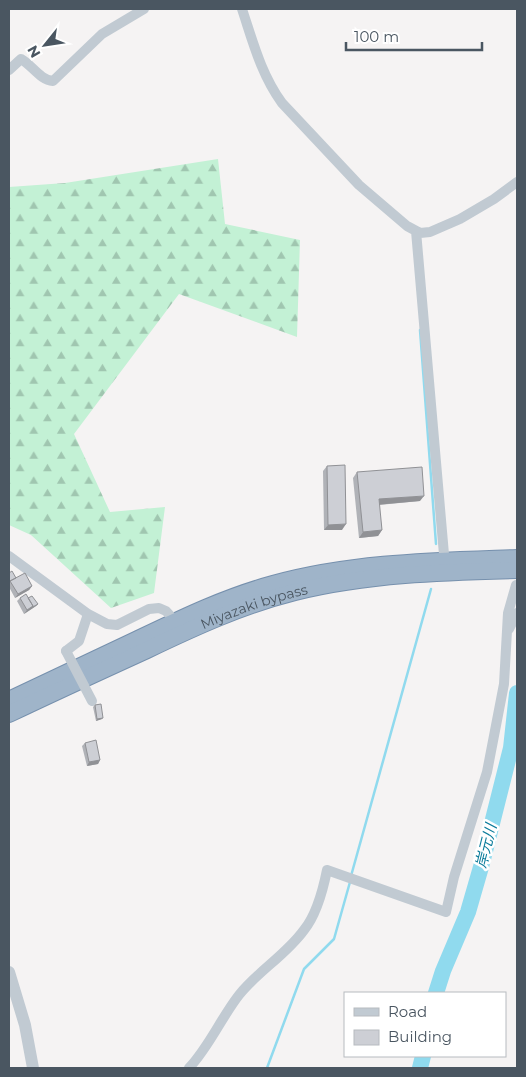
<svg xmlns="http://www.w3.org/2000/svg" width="526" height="1077" font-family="Montserrat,'Noto Sans JP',sans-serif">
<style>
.forest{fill:url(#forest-firs)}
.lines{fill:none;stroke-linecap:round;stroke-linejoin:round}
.stream{stroke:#90daee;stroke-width:2.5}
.river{stroke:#90daee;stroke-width:16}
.trunk-casing{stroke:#7690ad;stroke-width:18}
.minor{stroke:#c1cad2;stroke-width:10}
.tertiary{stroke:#c1cad2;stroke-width:12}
.trunk{stroke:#9fb4c9;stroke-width:16}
.minor-bridge{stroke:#c1cad2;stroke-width:10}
.wall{fill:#b0b2b7}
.shaded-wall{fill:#909195}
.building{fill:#cdcfd5;stroke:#909195}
.labels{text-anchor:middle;stroke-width:5;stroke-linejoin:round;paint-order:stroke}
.street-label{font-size:14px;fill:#4a5661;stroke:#fff}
.water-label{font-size:15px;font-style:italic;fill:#0c7c9b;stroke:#fff}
</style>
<defs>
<pattern id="forest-firs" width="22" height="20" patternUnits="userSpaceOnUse" patternTransform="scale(1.25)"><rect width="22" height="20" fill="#c3f1d5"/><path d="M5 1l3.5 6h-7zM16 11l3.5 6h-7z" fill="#a0c6b0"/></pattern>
</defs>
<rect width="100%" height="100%" fill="#f5f3f3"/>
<path class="forest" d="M218,159L225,224L300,240L297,337L179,294L74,434L110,512L165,507L154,593L111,608L31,535L9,525V187L65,183Z"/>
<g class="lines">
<path class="stream" d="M420,330L436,544
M351,876L431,589
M267,1068L304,969L334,939L350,882"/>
<path class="river" d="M436,993L443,971L468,912L481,867L511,748L517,693
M420,1068L423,1056"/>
<g class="trunk-casing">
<g id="trunk">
<path d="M9,700C51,680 93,660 136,640C180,619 225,597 273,584C353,562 435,561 517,558"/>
<path id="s1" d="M9,714C55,692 101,671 147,650C195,627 243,605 295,592C367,574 443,572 517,570"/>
</g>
</g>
<path class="minor" d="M242,9C253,42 261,74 282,103L359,185L407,226L420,233L430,232L460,219L494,199L517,182
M9,70L21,59C32,65 40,80 53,81L102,34L144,9
M416,231L445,566
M9,556L88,614L107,624L117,625L149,609L159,608L166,611L175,621
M509,629L517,613
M66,651L79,641L88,614
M189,1068C209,1047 221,1018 239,995C258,971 286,955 304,930C317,914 323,890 327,870L446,912L454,877L487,772L504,684L508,613L516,585"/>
<path class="tertiary" d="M9,972L25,1025L33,1068"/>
<use href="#trunk" class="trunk"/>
<path class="minor-bridge" d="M66,651L92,701"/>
</g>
<path class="wall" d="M327,466L342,530H324L323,471Z
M357,472L420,501L379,505L382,530L378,536L359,538L353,478Z
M9,573L16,578L32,586L29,590L15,598L9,587Z
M20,598H28L38,604L36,606L24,614L17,601Z
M95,705L102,719L96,721L93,707Z
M85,743L100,760L98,764L87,766L82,746Z"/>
<path class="shaded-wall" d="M424,496L420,501L375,505L379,499Z
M346,524L342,530H324L328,525Z
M382,530L378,536L359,538L363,532Z
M32,586L29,590L15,598L18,594Z
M38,604L36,606L24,614L27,610L33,606Z
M103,718L102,719L96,721L97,719Z
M100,760L98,764L87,766L89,762Z"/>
<path class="building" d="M345,465L346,524L328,525L327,466Z
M422,467L424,496L379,499L382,530L363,532L357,472Z
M12,571L16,578L10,581L9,583V573Z
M25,573L32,586L18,594L10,581Z
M26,594L33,606L27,610L20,598Z
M32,596L38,604L31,608L33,606L28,598Z
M101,704L103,718L97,719L95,705Z
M96,740L100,760L89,762L85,743Z"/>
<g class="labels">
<g class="street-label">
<text dy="5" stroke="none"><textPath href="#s1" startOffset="268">Miyazaki bypass</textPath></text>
</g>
<g class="water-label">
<text transform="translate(486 846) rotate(-76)" y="5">岸元川</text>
</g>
</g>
<rect width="526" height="1077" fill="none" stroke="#4a5661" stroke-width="20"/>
<rect x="344" y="992" width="162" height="65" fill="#ffffff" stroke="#b7bbc0"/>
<rect x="354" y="1008" width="25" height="8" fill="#c1cad2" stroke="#b7bbc0"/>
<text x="388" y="1017" font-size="15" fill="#4a5661">Road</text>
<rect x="354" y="1030" width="25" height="15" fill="#cdcfd5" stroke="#b7bbc0"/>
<text x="388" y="1042" font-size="15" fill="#4a5661">Building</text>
<g transform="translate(45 45) rotate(240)" stroke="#ffffff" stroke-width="4" paint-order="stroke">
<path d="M0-4L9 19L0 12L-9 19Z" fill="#4a5661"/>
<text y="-8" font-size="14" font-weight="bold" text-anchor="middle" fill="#4a5661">N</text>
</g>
<path d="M346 42v8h136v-8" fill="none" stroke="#4a5661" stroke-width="2.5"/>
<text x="354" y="42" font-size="15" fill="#4a5661" stroke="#ffffff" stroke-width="4" paint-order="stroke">100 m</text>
</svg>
